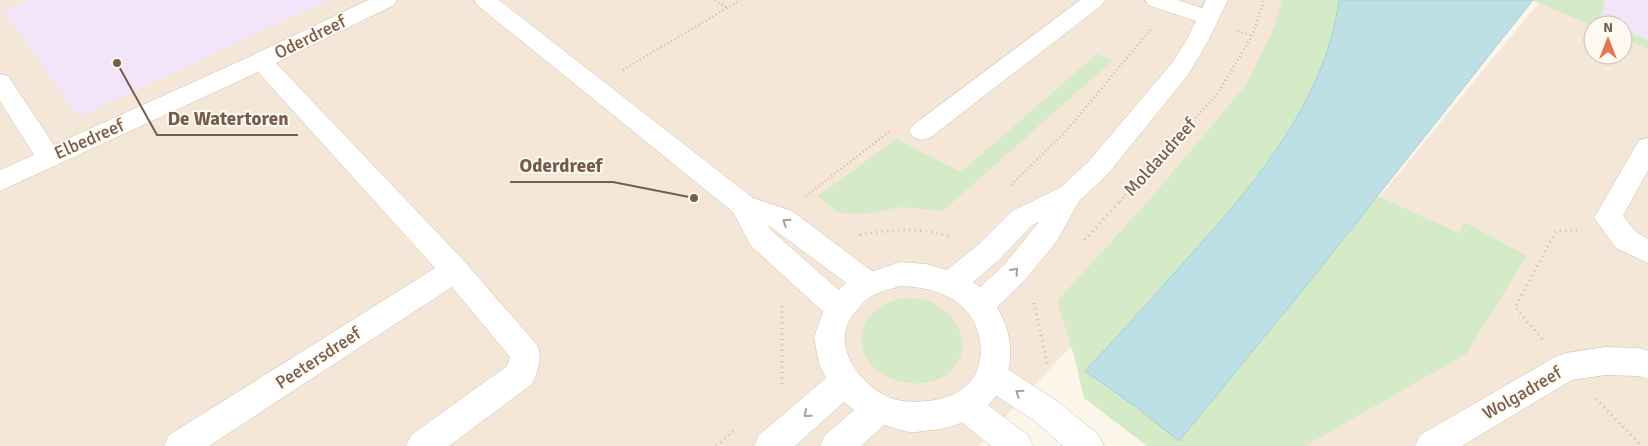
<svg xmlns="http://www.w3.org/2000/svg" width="1648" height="446" font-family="Signika,sans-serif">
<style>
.residential{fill:#f4e7d8;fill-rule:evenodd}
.education{fill:#f2e5f9}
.green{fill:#d5eac7}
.water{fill:#bde0e6;stroke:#a4cfd8}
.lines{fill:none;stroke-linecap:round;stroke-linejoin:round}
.street-casing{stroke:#cfbdae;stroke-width:1}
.secondary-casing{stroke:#d1beac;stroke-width:1}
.path-far1{stroke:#d7b8a4;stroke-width:2.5;stroke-dasharray:1 3;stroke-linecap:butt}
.path{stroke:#d7b8a4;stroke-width:3;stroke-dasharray:1 4.5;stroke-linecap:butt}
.street{fill:#fff;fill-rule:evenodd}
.secondary{fill:#fff;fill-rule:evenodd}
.oneway{stroke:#ad9d94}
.labels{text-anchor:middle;stroke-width:4;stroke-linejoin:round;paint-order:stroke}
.street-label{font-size:18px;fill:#775c4c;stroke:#fff9f0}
.leader{fill:none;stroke:#775c4c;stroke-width:2}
.callout-dot{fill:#775c4c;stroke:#fff9f0;stroke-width:2}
.callout-label{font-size:19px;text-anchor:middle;font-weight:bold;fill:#775c4c;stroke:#fff9f0;stroke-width:4;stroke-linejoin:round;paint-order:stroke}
</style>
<rect width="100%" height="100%" fill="#fcf5e9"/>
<path class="residential" d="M0,0H1329L1101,314L978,446H0Z
M1541,0H1648V446H1175ZM1593,25H1623V55H1593Z"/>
<path class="education" d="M29,0H329L79,117L3,10Z
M1605,0H1648V40L1623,30V25H1611L1599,20Z"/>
<path class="green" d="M1282,0H1339C1325,106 1247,193 1178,270C1147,304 1116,337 1086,371L1136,407L1349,230L1377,196L1459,233L1464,222L1527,256L1466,354L1305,446H1147L1084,398L1074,356L1057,301L1151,198L1246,85L1274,28Z
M1532,0H1605L1600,20L1611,25L1593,26Z
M1623,30L1648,40V49L1623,38Z
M1097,54L1112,61L943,211L901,207L864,214H850L837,212L818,196L896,139L961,172Z
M904,298C916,298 927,299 937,305C955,315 969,339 959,360C942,392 897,388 873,367C867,361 863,351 862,343C859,316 881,303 904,298Z"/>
<path class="water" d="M1339,0H1533L1314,276L1179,441L1136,407L1085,371C1116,338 1147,304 1177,270C1247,193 1325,106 1339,0Z"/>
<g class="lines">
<g class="street-casing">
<path id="street" d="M368,0H397L394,5L276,63L465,262L537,345C543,358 538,371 532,384L449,446H406L411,435L507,366L510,357L452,287L209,446H164L169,435L435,268L258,72L0,191V170L34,155L0,101V74L8,76L54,145L253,55Z
M474,0H499L753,198L792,211L877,275L881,283L877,291L867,295L857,291L768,225L771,230L849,299L854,308L849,317L839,320L829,317L751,246L733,212L477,5Z
M1080,0H1105L1102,5L931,137L922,140L913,137L909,131L913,125Z
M1145,0H1178L1216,13L1219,18L1216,23L1208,25L1148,5Z
M1648,138V170L1623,216L1636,232L1648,239V263L1616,248L1594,218L1639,140Z
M1605,347L1639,348L1648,351V379L1639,376L1605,375L1572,380L1462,446H1415L1420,435L1555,357L1566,353Z
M992,362L1003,366L1057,401L1099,435L1104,446H1063L1035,421L981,386L976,376L981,366Z
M965,391L976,396L1028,435L1033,446H991L954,416L949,406L954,396Z"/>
</g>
<g class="secondary-casing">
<path id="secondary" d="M1206,0H1228L1208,41L1188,75L1106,176L1079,201L1057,241L1024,281L997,307C1031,365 997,422 933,430C926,430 917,433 910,432C902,431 892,427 884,425L861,446H820L825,435L854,410L844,402L795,446H754L759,435L826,378L819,364L814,337L827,301L850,279L900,262L926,264L947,270L978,245L1012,211L1061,187L1088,162L1172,63L1186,41ZM1039,222L1004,265L980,287L973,282L998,261L1032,225ZM900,286C942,287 981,305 981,352C980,363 977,375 969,383C956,395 945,399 928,401C914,402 898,403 884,395C854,378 828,338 858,309C862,304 867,298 872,296C881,291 891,289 900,286Z"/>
</g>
<path class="path-far1" d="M715,0L727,8
M1238,31L1252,36
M623,70L740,0
M1011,185L1067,130L1152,28
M806,196L890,131
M1120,201L1218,93L1252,36L1264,0"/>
<path class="path" d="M860,235C892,229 921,227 952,237
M1085,240L1121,200
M1034,303L1048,367
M782,306V387
M1542,339L1515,307L1556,231L1577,230
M1596,399L1642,446
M716,446L737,428"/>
<use href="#street" class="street"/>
<use href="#secondary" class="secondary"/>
</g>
<defs><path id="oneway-chevron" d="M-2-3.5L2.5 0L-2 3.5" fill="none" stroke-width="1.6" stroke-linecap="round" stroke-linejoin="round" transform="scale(1.25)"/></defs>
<g class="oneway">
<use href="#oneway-chevron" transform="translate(786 222) rotate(-147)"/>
<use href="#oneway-chevron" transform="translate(1015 271) rotate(-48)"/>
<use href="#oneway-chevron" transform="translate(1019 393) rotate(-147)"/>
<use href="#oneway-chevron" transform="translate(807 414) rotate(139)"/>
</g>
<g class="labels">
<g class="street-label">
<text transform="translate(310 37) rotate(-26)" y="6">Oderdreef</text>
<text transform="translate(89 139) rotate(-24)" y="6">Elbedreef</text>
<text transform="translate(1160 157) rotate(-48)" y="6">Moldaudreef</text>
<text transform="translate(318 358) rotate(-33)" y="6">Peetersdreef</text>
<text transform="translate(1522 393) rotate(-30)" y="6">Wolgadreef</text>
</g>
</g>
<path class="leader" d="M117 63L157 135H298M694 198L613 182H510"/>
<g class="callout-dot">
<circle cx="117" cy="63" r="5"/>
<circle cx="694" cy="198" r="5"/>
</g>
<g class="callout-label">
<text x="228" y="125">De Watertoren</text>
<text x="561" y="172">Oderdreef</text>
</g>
<g transform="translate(1608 40)"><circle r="24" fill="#fff9f0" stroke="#c9baae"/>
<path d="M0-4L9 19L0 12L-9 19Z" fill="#e47351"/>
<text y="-8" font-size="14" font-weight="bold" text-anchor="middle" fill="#775c4c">N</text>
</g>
</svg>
